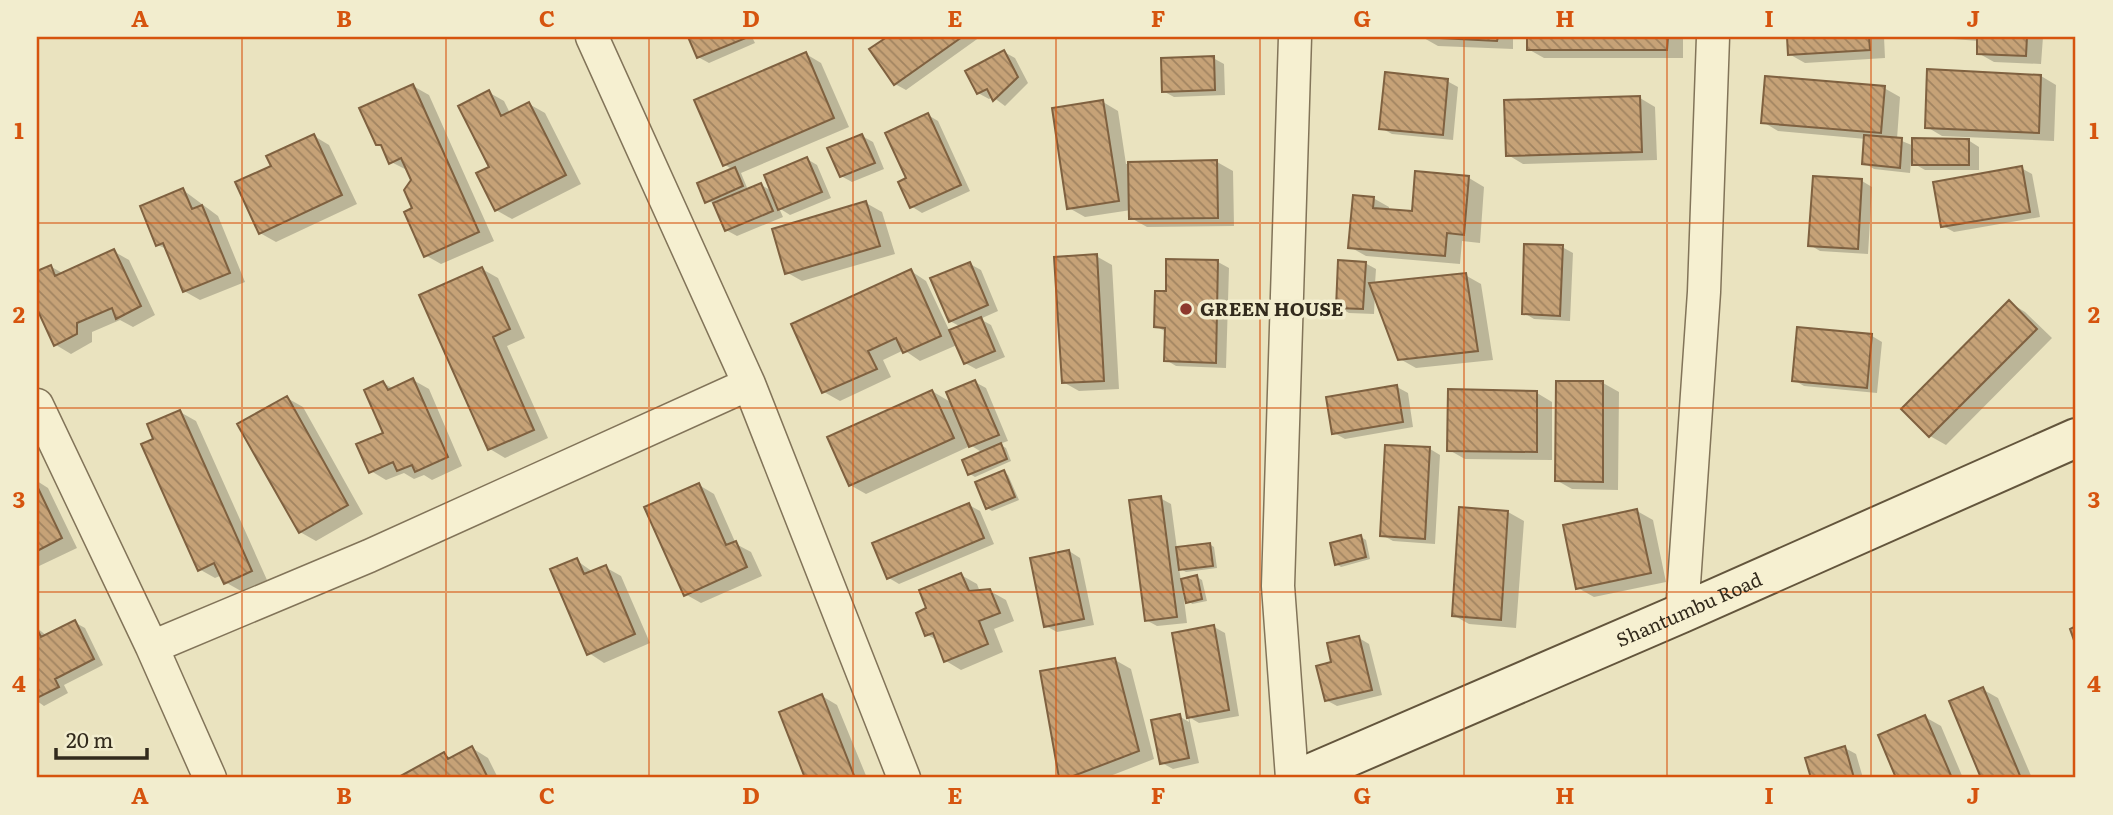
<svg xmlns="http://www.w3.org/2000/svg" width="2113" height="815" font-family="Literata,serif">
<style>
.shadow{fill:#0003}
.building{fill:url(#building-back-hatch);stroke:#7f6140;stroke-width:2}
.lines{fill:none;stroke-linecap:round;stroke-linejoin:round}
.street-casing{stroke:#827459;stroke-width:35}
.secondary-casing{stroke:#63553c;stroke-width:42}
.street{stroke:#f6f0d1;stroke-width:32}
.secondary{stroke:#f6f0d1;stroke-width:38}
.grid{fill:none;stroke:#d6540e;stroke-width:2;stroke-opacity:0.55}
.poi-dot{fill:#8d382d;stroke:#f2edce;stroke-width:2.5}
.labels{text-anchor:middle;stroke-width:7;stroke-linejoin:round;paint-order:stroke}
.poi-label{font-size:19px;font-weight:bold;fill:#322a1c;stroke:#f2edce;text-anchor:start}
.street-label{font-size:19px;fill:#322a1c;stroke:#f2edce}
.neatline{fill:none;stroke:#d6540e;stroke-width:2.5}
.grid-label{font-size:23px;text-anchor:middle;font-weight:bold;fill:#d6540e}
</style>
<defs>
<pattern id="building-back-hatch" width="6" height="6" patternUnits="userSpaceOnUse" patternTransform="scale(1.75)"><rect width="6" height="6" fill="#c6a277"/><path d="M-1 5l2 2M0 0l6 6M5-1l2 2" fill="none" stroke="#a18461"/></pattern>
</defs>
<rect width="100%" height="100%" fill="#eae3bf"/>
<path class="shadow" d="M690,37H752L755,43L709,63L698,57Z
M890,37H980L906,90L895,84L871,50Z
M1422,37H1513V49L1438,46Z
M1528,37H1683V58H1544L1528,49Z
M1788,37H1884L1885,58L1805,63L1789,54Z
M1926,37H2043L2041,64L1994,62L1978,53L1979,41Z
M1004,52L1015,58L1028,83L1005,106L993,97L989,99L978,93Z
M806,54L821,63L849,127L741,173L748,190L761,185L772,191L807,159L817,165L831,198L790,215L779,208L783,217L737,236L726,230L715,203L706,201L733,170L724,164Z
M1213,58L1224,64L1225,95L1174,97L1163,91Z
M2041,76L2056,85L2054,141L1942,136L1927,127Z
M1447,81L1458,87L1453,140L1392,134L1381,128Z
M413,86L429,95L494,241L441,264L425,255L409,171L391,162L384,148L377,143Z
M1884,88L1900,97L1897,139L1914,146L1968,140L1979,147V170H1925L1911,162L1910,173L1874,169L1864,163L1866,139L1778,131L1763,122Z
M488,92L504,101L510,113L529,104L545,113L581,184L512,219L496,210Z
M1640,98L1655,107L1657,160L1523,164L1508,155Z
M1103,102L1118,111L1126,164L1217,162L1233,171L1234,226L1147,227L1131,218V210L1085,217L1069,208Z
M928,115L938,121L970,191L922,213L911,206L908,179Z
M314,136L329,145L357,204L276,242L260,233L273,167Z
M862,136L873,142L884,169L852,182L841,176Z
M2021,168L2032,174L2040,217L1954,232L1943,226Z
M1469,178L1484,187L1480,243L1462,241L1460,264L1366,256L1350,247L1373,198L1389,207V211L1414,213Z
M1862,181L1872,187L1868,254L1820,251L1810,245Z
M183,190L218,216L245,282L200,300L184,291L168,250L158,245Z
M866,203L882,212L895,254L802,281L786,272Z
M1562,247L1573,253L1570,321L1534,319L1524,313Z
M113,251L129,260L155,315L133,327L120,320L92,332V342L71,354L56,345L37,305V273L50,266L64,274Z
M1096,256L1112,265L1119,389L1079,391L1063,382Z
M1218,262L1229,268L1226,368L1176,366L1166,360V332L1156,326Z
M1365,263L1376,269L1375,284L1465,275L1481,284L1493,360L1416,368L1400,359L1375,292L1374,314L1349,313L1338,307Z
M970,264L981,270L998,311L980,319L991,325L1005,357L976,369L965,363L957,345L920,361L904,350L883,360L891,377L840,401L824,392L911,271L926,281L950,332L961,327L950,321Z
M482,269L498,278L525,338L507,346L548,438L505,458L490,449Z
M2009,302L2025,312L2052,338L1946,445L1930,436Z
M1872,336L1882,342L1877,393L1804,386L1794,380Z
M413,380L429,389L462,466L432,480L424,475L414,479L404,473L386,480L371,471L385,434L383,383L394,389Z
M975,382L986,388L1008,441L999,444L1006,448L1011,461L975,477L970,474L983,453L967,443L968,447L866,494L850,485L932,391L952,403Z
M1603,383L1619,392L1618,490L1572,489L1556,480Z
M1397,387L1408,393L1413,427L1345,439L1334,433Z
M1537,393L1552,402V460L1465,459L1449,450Z
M287,398L303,407L363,514L316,541L300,532Z
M180,412L196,421L267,580L241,591L225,582L222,575L215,578L199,569L156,440Z
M1430,449L1440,455L1435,544L1393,541L1382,535Z
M1004,472L1008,475L1019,500L992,511L987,508Z
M37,481L48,488L77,548L37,567Z
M699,485L714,494L736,544L751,552L762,576L701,603L685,594Z
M1160,498L1171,504L1177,549L1209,544L1214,547L1217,568L1186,572L1179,568L1181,581L1197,577L1202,580L1207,601L1192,604L1183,592L1187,623L1157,626L1146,620Z
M969,505L980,511L994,544L899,584L889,578Z
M1461,509L1508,512L1524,521L1516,628L1469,624L1453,615Z
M1637,511L1653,520L1666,582L1594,597L1578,588Z
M1361,537L1366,540L1370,559L1341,567L1336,564Z
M1069,551L1080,558L1094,625L1057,632L1046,626Z
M576,560L593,572L605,567L621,576L650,643L604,663L589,653Z
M961,575L977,584L980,592L990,591L1006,600L1014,621L994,629L1003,652L961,670L946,661L938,641L926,634Z
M74,622L85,628L103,665L64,685L68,693L44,706L37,701V628L47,636Z
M1214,627L1225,633L1239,716L1199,723L1189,717L1199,763L1173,769L1162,763L1179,716L1189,722L1174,635Z
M1359,638L1369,644L1382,695L1337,706L1326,700L1333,663Z
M1115,660L1131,669L1154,759L1105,778H1061L1042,673Z
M1982,689L1998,698L2032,778H1983L1951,702Z
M822,696L837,705L867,778H807L781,713Z
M1925,717L1941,726L1963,778H1897L1880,736Z
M472,748L488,758L498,778H399L444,754L452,759Z
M1845,748L1856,754L1863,778H1813L1807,759Z"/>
<path class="building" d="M688,37H745L746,38L697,58Z
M887,37H962L894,85L869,49Z
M1420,37H1498L1497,41Z
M1527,37H1668L1667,50H1527Z
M1787,37H1869L1870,50L1788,55Z
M1977,37H2027L2026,56L1977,54Z
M1004,50L1018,77L993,101L987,89L977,94L965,71Z
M806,52L834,118L723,166L694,100Z
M1214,56L1215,90L1162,92L1161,58Z
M1927,69L2041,75L2039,133L1925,128Z
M1385,72L1448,79L1443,135L1379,129Z
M1765,76L1885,86L1881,133L1761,123Z
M413,84L479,232L424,257L404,212L412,208L404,190L411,180L401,158L389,164L381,145H376L359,108Z
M489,90L501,116L529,102L566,175L495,211L476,173L489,167L458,106Z
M1640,96L1642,152L1506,156L1504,100Z
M1103,100L1119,201L1067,209L1052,108Z
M928,113L961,185L910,208L898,182L906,178L885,133Z
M314,134L342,195L259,234L235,182L271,166L266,156Z
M862,134L875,163L840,177L827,148Z
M1864,135L1902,138L1900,168L1862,164Z
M1912,138L1969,139V165H1912Z
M807,157L822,192L778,210L764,175Z
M1217,160L1218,218L1129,219L1128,162Z
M2022,166L2030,212L1941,227L1933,182Z
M735,167L743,186L705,203L697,183Z
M1415,171L1469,176L1464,235L1447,233L1445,256L1348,248L1353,195L1374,197L1373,208L1412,211Z
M1813,176L1862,179L1858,249L1808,246Z
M761,183L773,211L725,231L713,203Z
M183,188L192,209L202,205L230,273L183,292L163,243L156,246L140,206Z
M866,201L880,246L785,274L772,229Z
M1524,244L1563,245L1560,316L1522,314Z
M114,249L141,306L116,319L112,308L77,323V334L54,346L37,309V271L51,265L55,276Z
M1097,254L1104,381L1062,383L1054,257Z
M1166,259L1218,260L1216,363L1164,361L1165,328L1154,327L1155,291H1166Z
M1338,260L1366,262L1363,309L1336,308Z
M970,262L988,305L949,322L930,278Z
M482,267L510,329L493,337L534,430L488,450L419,295Z
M911,269L941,336L903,353L896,338L868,351L877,369L822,393L791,324Z
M1466,273L1478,351L1398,360L1369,283Z
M2009,300L2037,329L1929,437L1901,409Z
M981,317L995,351L964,364L949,330Z
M1797,327L1872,334L1867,388L1792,381Z
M413,378L448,457L415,472L412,465L397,471L393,462L369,473L356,444L383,433L364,390L383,381L388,390Z
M975,380L999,435L969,447L946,392Z
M1556,381H1603V482L1555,481Z
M1397,385L1403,422L1332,434L1326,397Z
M1448,389L1537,391V452L1447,451Z
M932,390L954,438L849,486L827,437Z
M287,396L348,505L299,533L237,424Z
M180,410L252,571L224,584L214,563L198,571L141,444L153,439L147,424Z
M1001,443L1007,459L968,475L962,460Z
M1385,445L1430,447L1425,539L1380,536Z
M1004,470L1015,497L986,509L975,482Z
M699,483L726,545L736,541L747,567L684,596L644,507Z
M37,486L62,538L37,551Z
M1161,496L1177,617L1145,621L1129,500Z
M969,503L984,538L887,579L872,543Z
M1459,507L1508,511L1501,620L1452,616Z
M1637,509L1651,573L1576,589L1563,525Z
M1361,535L1366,557L1335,565L1330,543Z
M1210,543L1213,566L1179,570L1176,547Z
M1069,550L1084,619L1044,627L1030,558Z
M577,558L584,574L606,565L635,634L587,655L550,569Z
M961,573L969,591L990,589L1000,613L979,621L988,644L944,662L933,633L925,636L916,613L926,608L919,590Z
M1197,575L1202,599L1186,603L1181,579Z
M75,620L94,659L55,679L59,687L37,698V629L41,637Z
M1214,625L1229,710L1187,718L1172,633Z
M2076,626V646L2070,629Z
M1359,636L1372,690L1325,701L1316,666L1331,662L1327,643Z
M1115,658L1139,751L1068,778H1059L1040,671Z
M1983,687L2021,778H1981L1949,701Z
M822,694L855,778H805L779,712Z
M1180,714L1189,758L1160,764L1151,720Z
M1925,715L1952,778H1896L1878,735Z
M472,746L488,778H397L444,752L448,759Z
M1845,746L1854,778H1811L1805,758Z"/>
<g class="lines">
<g class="street-casing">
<path id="street" d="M592,37L749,384L904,778
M37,405L152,647L210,778
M1682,613L1704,292L1713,37
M152,647L369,556L749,384
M1292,778L1278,586L1295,37"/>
</g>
<g class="secondary-casing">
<g id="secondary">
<path id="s1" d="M1300,778L1682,613L2076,438"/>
</g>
</g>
<use href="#street" class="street"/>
<use href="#secondary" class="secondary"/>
</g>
<path class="grid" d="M242,37V778M446,37V778M649,37V778M853,37V778M1056,37V778M1260,37V778M1464,37V778M1667,37V778M1871,37V778M37,223H2076M37,408H2076M37,592H2076"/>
<circle class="poi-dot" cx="1186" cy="309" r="7"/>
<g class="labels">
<g class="poi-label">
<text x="1200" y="316">GREEN HOUSE</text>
</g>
<g class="street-label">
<text dy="7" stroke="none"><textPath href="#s1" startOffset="424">Shantumbu Road</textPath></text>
</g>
</g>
<rect width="2113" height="815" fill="none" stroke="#f2edce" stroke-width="77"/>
<path d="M56 748v10h91v-10" fill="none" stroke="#322a1c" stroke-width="3.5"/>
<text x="66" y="748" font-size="21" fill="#322a1c" stroke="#f2edce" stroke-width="5" paint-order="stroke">20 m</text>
<rect x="38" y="38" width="2036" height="738" class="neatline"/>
<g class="grid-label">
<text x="140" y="27">A</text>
<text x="344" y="27">B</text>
<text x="547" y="27">C</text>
<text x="751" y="27">D</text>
<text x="955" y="27">E</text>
<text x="1158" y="27">F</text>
<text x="1362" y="27">G</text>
<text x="1565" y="27">H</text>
<text x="1769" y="27">I</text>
<text x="1973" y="27">J</text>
<text x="19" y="139">1</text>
<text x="2094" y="139">1</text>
<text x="19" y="323">2</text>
<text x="2094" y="323">2</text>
<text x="19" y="508">3</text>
<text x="2094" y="508">3</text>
<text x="19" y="692">4</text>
<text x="2094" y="692">4</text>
<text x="140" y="804">A</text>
<text x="344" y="804">B</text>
<text x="547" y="804">C</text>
<text x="751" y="804">D</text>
<text x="955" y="804">E</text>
<text x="1158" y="804">F</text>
<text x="1362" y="804">G</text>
<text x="1565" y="804">H</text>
<text x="1769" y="804">I</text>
<text x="1973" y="804">J</text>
</g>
</svg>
